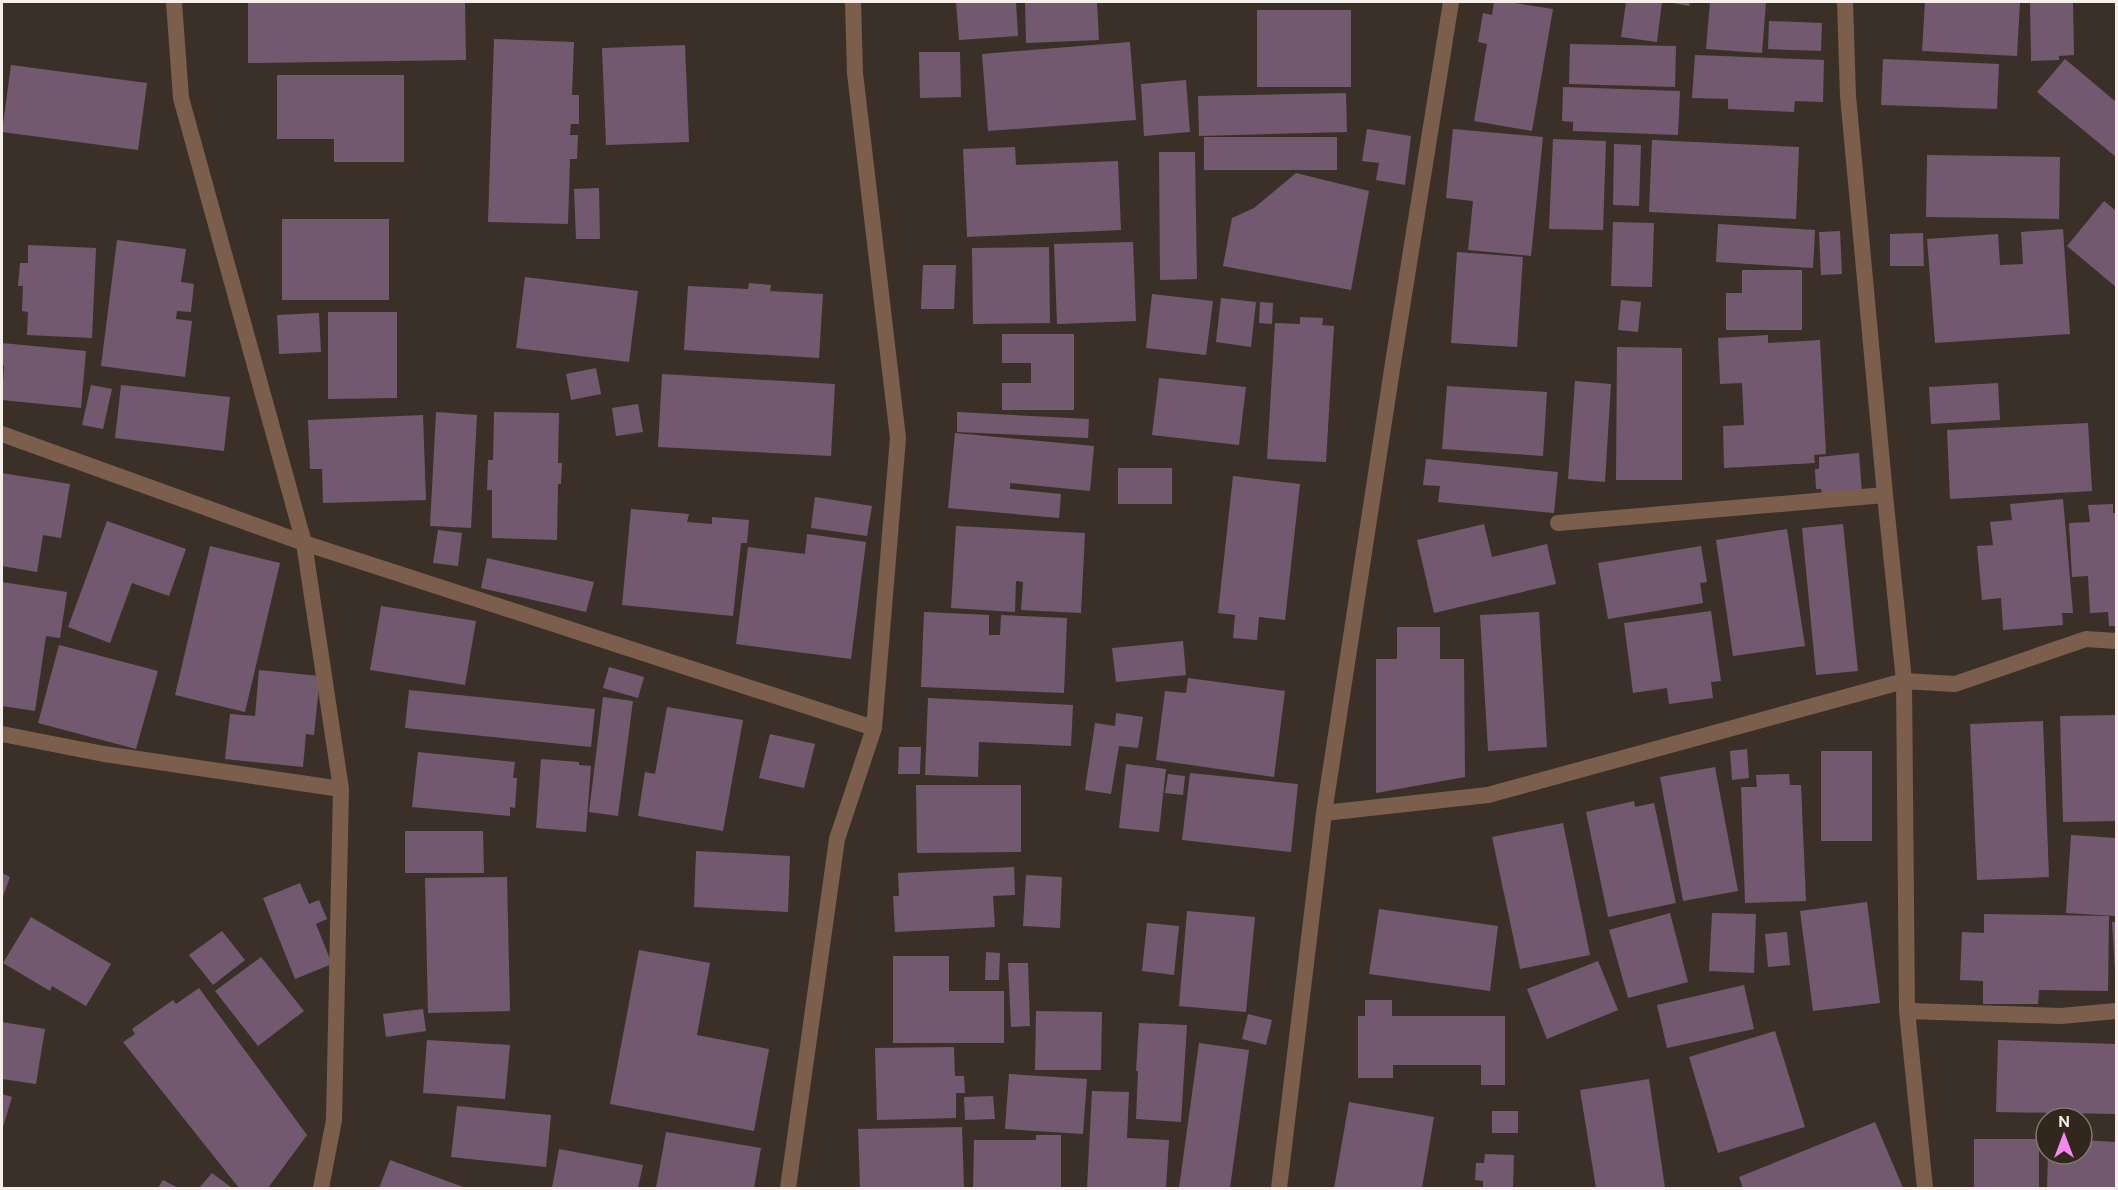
<svg xmlns="http://www.w3.org/2000/svg" width="2118" height="1190" font-family="'DM Sans',sans-serif">
<style>
.building{fill:#73596f}
.lines{fill:none;stroke-linecap:round;stroke-linejoin:round}
.minor{stroke:#7c5e4c;stroke-width:16}
</style>
<rect width="100%" height="100%" fill="#3b3027"/>
<path class="building" d="M248,2H465L466,60L248,63Z
M956,2H1016L1018,36L959,40Z
M1025,2H1097L1099,40L1026,43Z
M1494,2H1509L1553,9L1532,131L1474,121L1487,44L1478,42L1483,13L1492,15Z
M1626,2H1662L1657,42L1621,37Z
M1668,2H1690L1689,6Z
M1710,2H1766L1762,53L1706,49Z
M1925,2H2020L2017,56L1922,51Z
M2030,2H2073L2074,55L2059,56V60L2031,61Z
M1257,10H1351V87H1257Z
M1769,21L1822,23L1821,51L1768,49Z
M494,39L574,42L572,95H579V124H571L570,135H578L577,159H570L568,224L488,222Z
M1130,42L1136,120L988,131L982,54Z
M1570,44L1676,46L1675,87L1569,84Z
M685,45L689,142L606,145L602,48Z
M919,52H960L961,97L920,98Z
M1695,55L1824,60L1823,102L1795,101L1794,112L1728,109V99L1692,98Z
M1883,59L1999,64L1997,109L1881,105Z
M2065,59L2116,102V157L2037,92Z
M11,65L147,83L138,150L2,132Z
M277,75H404V162H334V139H277Z
M1186,80L1190,132L1144,136L1141,84Z
M1563,87L1680,91L1678,135L1573,131V122L1562,121Z
M1346,93L1347,132L1199,136L1198,96Z
M1367,129L1411,136L1405,185L1376,180L1379,163L1362,161Z
M1453,129L1543,137L1531,256L1468,250L1473,201L1446,198Z
M1204,137H1337V170H1204Z
M1553,139L1606,141L1603,230L1549,229Z
M1652,140L1799,147L1796,219L1649,212Z
M1614,144L1641,145L1639,206L1613,205Z
M1015,147L1016,165L1118,161L1121,230L967,237L963,149Z
M1159,152H1195L1197,279L1160,280Z
M1927,155L2060,157L2059,219L1926,217Z
M1296,173L1369,191L1351,290L1223,266L1232,218L1254,208Z
M599,188L600,239H576L574,189Z
M2104,201L2116,211V287L2067,246Z
M282,219H389V300H282Z
M1613,222L1654,223L1652,287L1611,286Z
M1718,224L1815,230L1813,268L1716,262Z
M2063,229L2070,334L1935,343L1927,239L1998,234L2000,265L2023,264L2021,232Z
M1840,231L1842,274L1821,275L1819,232Z
M1923,233L1924,266H1890V234Z
M117,240L186,249L181,282L194,284L191,312L177,311L176,319L192,321L185,377L101,366Z
M1133,242L1136,321L1057,324L1054,244Z
M28,245L96,248L92,338L27,335L28,312L22,311L23,286H18L20,263H28Z
M1049,247L1050,323L973,324L972,248Z
M1457,252L1523,257L1517,347L1451,343Z
M923,265H956L954,309H921Z
M1742,270H1802V330H1726V293H1742Z
M525,277L638,291L629,362L516,348Z
M749,283L771,285L770,291L823,294L819,358L684,350L688,286L748,289Z
M1152,294L1213,301L1206,355L1146,348Z
M1221,298L1256,302L1251,347L1216,342Z
M1621,300L1641,302L1638,332L1618,330Z
M1260,302L1273,303L1272,324L1259,323Z
M328,312H397V398L328,399Z
M319,313L321,352L279,354L277,315Z
M1300,317L1323,318L1322,325L1334,326L1326,462L1267,459L1275,323L1300,324Z
M1002,334H1074V410H1002V383H1031V363H1002Z
M1768,335V343L1820,340L1826,454L1814,455L1815,463L1724,468L1723,426L1744,425L1742,383L1720,384L1718,338Z
M2,343L86,351L81,408L2,400L4,365H2Z
M1617,347L1682,348V480H1616Z
M596,368L601,394L571,400L566,374Z
M662,374L835,384L831,456L658,447Z
M1159,378L1246,387L1239,445L1152,435Z
M1575,381L1611,384L1605,482L1568,479Z
M1998,383L2000,420L1931,424L1929,387Z
M91,385L112,389L103,429L82,425Z
M121,385L230,397L224,451L115,438Z
M1447,386L1547,392L1543,456L1442,449Z
M638,404L643,432L616,436L612,408Z
M436,412L477,415L471,528L430,526Z
M494,412L559,413L558,463H562L561,484H558L557,540L492,538V490H487L488,460H493Z
M957,412L1089,419L1088,438L957,432Z
M423,415L426,500L323,503L322,469H310L308,420Z
M2088,423L2092,491L1950,499L1947,430Z
M955,433L1094,446L1090,491L1010,483V489L1061,494L1059,518L948,508Z
M1859,453L1862,492L1822,495L1821,489H1816L1815,469H1819V457Z
M1426,459L1558,472L1554,513L1438,502L1440,486L1423,485Z
M1118,468H1172V504H1118Z
M2,473L70,484L61,538L43,535L37,572L2,566Z
M1233,476L1300,484L1285,620L1259,617L1257,640L1233,638L1235,615L1218,613Z
M815,497L872,506L867,536L811,528Z
M2063,499L2073,613H2062L2063,625L2003,630L2001,598L1982,600L1977,546L1993,545L1990,522L2012,520L2010,504Z
M2113,504V513H2116V626H2109L2108,612L2090,613L2088,576L2072,577L2069,523L2090,522L2088,505Z
M631,509L689,514L687,522L712,524V517L749,520L747,543H741L733,616L622,605Z
M107,521L186,549L169,596L132,583L110,643L68,627Z
M1484,524L1492,557L1547,544L1556,584L1434,613L1417,540Z
M1843,524L1858,671L1816,675L1802,528Z
M956,526L1085,533L1081,613L1021,610L1023,582L1016,581L1015,612L951,608Z
M1787,529L1805,646L1733,656L1716,540Z
M438,530L462,533L458,566L433,563Z
M807,534L866,542L851,659L736,644L748,547L805,554Z
M210,546L280,563L245,712L175,695Z
M1701,546L1707,582L1700,583L1703,603L1608,619L1598,563Z
M487,558L594,582L586,612L481,588Z
M2,582L67,592L60,638L46,636L35,711L2,706Z
M381,606L476,621L465,685L370,670Z
M1711,611L1721,681L1711,682L1713,698L1669,704L1667,688L1633,693L1624,623Z
M924,612L989,615V635H1000L1001,615L1067,618L1064,693L921,687Z
M1539,612L1547,747L1488,751L1480,615Z
M1397,627H1440V659H1464L1465,777L1376,793V659H1397Z
M1183,641L1186,675L1116,682L1112,648Z
M59,645L158,671L136,749L38,723Z
M609,667L644,677L638,698L603,688Z
M259,670L320,676L314,735L306,734L303,767L225,759L230,714L255,716Z
M1188,678L1285,691L1274,777L1156,760L1165,691L1186,693Z
M409,690L595,709L591,747L405,728Z
M603,697L633,701L618,816L589,812Z
M928,698L1073,705L1071,746L979,742L978,777L925,775Z
M667,707L743,720L723,831L638,816L645,772L655,774Z
M1116,713L1143,717L1138,748L1119,746L1111,794L1085,790L1095,723L1115,726Z
M2116,715V821L2063,822L2060,716Z
M2043,721L2049,877L1977,880L1970,724Z
M770,734L815,744L804,788L759,778Z
M899,747H921L920,774H898Z
M1747,749L1749,778L1732,780L1730,751Z
M1821,751H1872V841H1821Z
M418,752L515,762L513,778H517L515,808L510,807V816L412,807Z
M541,759L579,762V765L591,766L586,832L536,828Z
M1126,764L1166,769L1159,832L1119,828Z
M1715,767L1738,891L1683,901L1660,777Z
M1190,773L1298,784L1291,852L1182,840Z
M1168,774L1185,776L1183,795L1165,793Z
M1789,774L1790,785H1801L1806,901L1745,903L1741,787H1757L1756,775Z
M916,785H1021V852L917,853Z
M1634,801L1635,807L1654,803L1676,903L1608,917L1586,812Z
M1563,823L1590,955L1520,969L1492,837Z
M405,831H483L484,873H405Z
M2071,835L2116,838V916L2066,913Z
M696,851L790,856L788,912L694,907Z
M1014,867L1015,895L993,896L995,927L895,932L893,896H899L898,873Z
M2,873L10,877L2,899Z
M1026,875L1062,877L1060,928L1023,926Z
M507,877L510,1011L428,1013L425,878Z
M300,883L309,904L319,900L327,919L316,924L332,964L295,979L263,898Z
M1867,902L1880,1003L1813,1011L1800,911Z
M1379,909L1498,926L1490,991L1369,974Z
M1187,911L1255,917L1246,1012L1179,1006Z
M1670,913L1688,982L1628,998L1609,930Z
M1712,913L1756,914L1754,973L1709,971Z
M1984,914L2109,916L2108,991L2039,990L2038,1004H1983V981L1960,980L1962,932L1984,933Z
M31,917L111,964L86,1006L52,986L50,991L3,963Z
M2112,922H2116V970H2115Z
M1147,923L1179,926L1174,975L1142,971Z
M222,931L245,960L213,985L189,955Z
M1787,932L1790,965L1768,967L1765,934Z
M639,950L710,963L697,1035L769,1049L754,1131L610,1104Z
M986,952L1000,953L999,980H985Z
M893,956H949V991H1004V1043H893Z
M261,957L304,1011L258,1046L215,991Z
M1598,961L1618,1010L1547,1039L1527,989Z
M1008,963H1028L1030,1026L1011,1027Z
M1744,985L1754,1029L1667,1048L1657,1005Z
M199,988L307,1135L268,1188H239L123,1042L135,1034L132,1029L173,1000L176,1004Z
M1365,1000H1392V1016H1505V1085H1481V1065H1393V1078H1358V1016H1365Z
M423,1009L426,1031L386,1037L383,1014Z
M1036,1011L1102,1012L1101,1070H1035Z
M1248,1014L1272,1020L1266,1045L1242,1039Z
M2,1022L45,1029L36,1084L2,1079Z
M1139,1023L1187,1025L1181,1122L1136,1119L1138,1071H1136Z
M1775,1031L1805,1127L1718,1153L1689,1057Z
M427,1040L510,1045L505,1099L423,1093Z
M1998,1040L2116,1044V1114L1996,1112Z
M1199,1043L1249,1050L1230,1188H1179Z
M954,1047L955,1076H964L965,1093H956V1118L877,1120L875,1048Z
M1009,1074L1087,1079L1083,1134L1005,1129Z
M1649,1079L1665,1188H1596L1580,1090Z
M1092,1091L1129,1092L1127,1138L1169,1140L1166,1188H1087Z
M2,1094L12,1097L2,1130Z
M993,1096L995,1119L965,1120L964,1097Z
M1349,1102L1434,1117L1422,1188H1334Z
M457,1106L551,1115L546,1167L451,1157Z
M1492,1111H1518V1133H1492Z
M1875,1122L1903,1188H1743L1739,1177Z
M962,1127L964,1188H860L858,1129Z
M666,1132L761,1148L754,1188H656Z
M1036,1135H1061V1188H973L974,1140H1036Z
M1974,1139H2039V1188H1974Z
M2082,1140L2116,1142V1188H2047L2048,1154H2082Z
M559,1149L643,1165L638,1188H552Z
M1485,1154L1514,1155L1513,1188L1483,1187V1181L1475,1180L1476,1163H1484Z
M390,1160L466,1188H379Z
M212,1173L232,1188H199Z
M163,1180L178,1188H158Z"/>
<g class="lines">
<path class="minor" d="M174,2L181,98L304,543L341,789L334,1120L321,1188
M1845,2L1848,96L1885,495L1904,681L1907,1011L1925,1188
M2,434L304,543L874,728
M1558,523L1885,495
M2,734L104,754L341,789
M1324,813L1488,795L1904,681L1955,684L2086,639L2116,641
M1907,1011L2061,1016L2116,1011
M788,1188L837,839L874,728L898,438L855,73L853,2
M1279,1188L1324,813L1393,363L1451,2"/>
</g>
<rect width="2118" height="1190" fill="none" stroke="#f6efe9" stroke-width="6"/>
<g transform="translate(2064 1136)"><circle r="28" fill="#31271d" stroke="#80776f" stroke-width="1.5"/>
<path d="M0-4.5L10 22L0 15L-10 22Z" fill="#f589ef"/>
<text y="-9" font-size="16" font-weight="bold" text-anchor="middle" fill="#f6efe9">N</text>
</g>
</svg>
